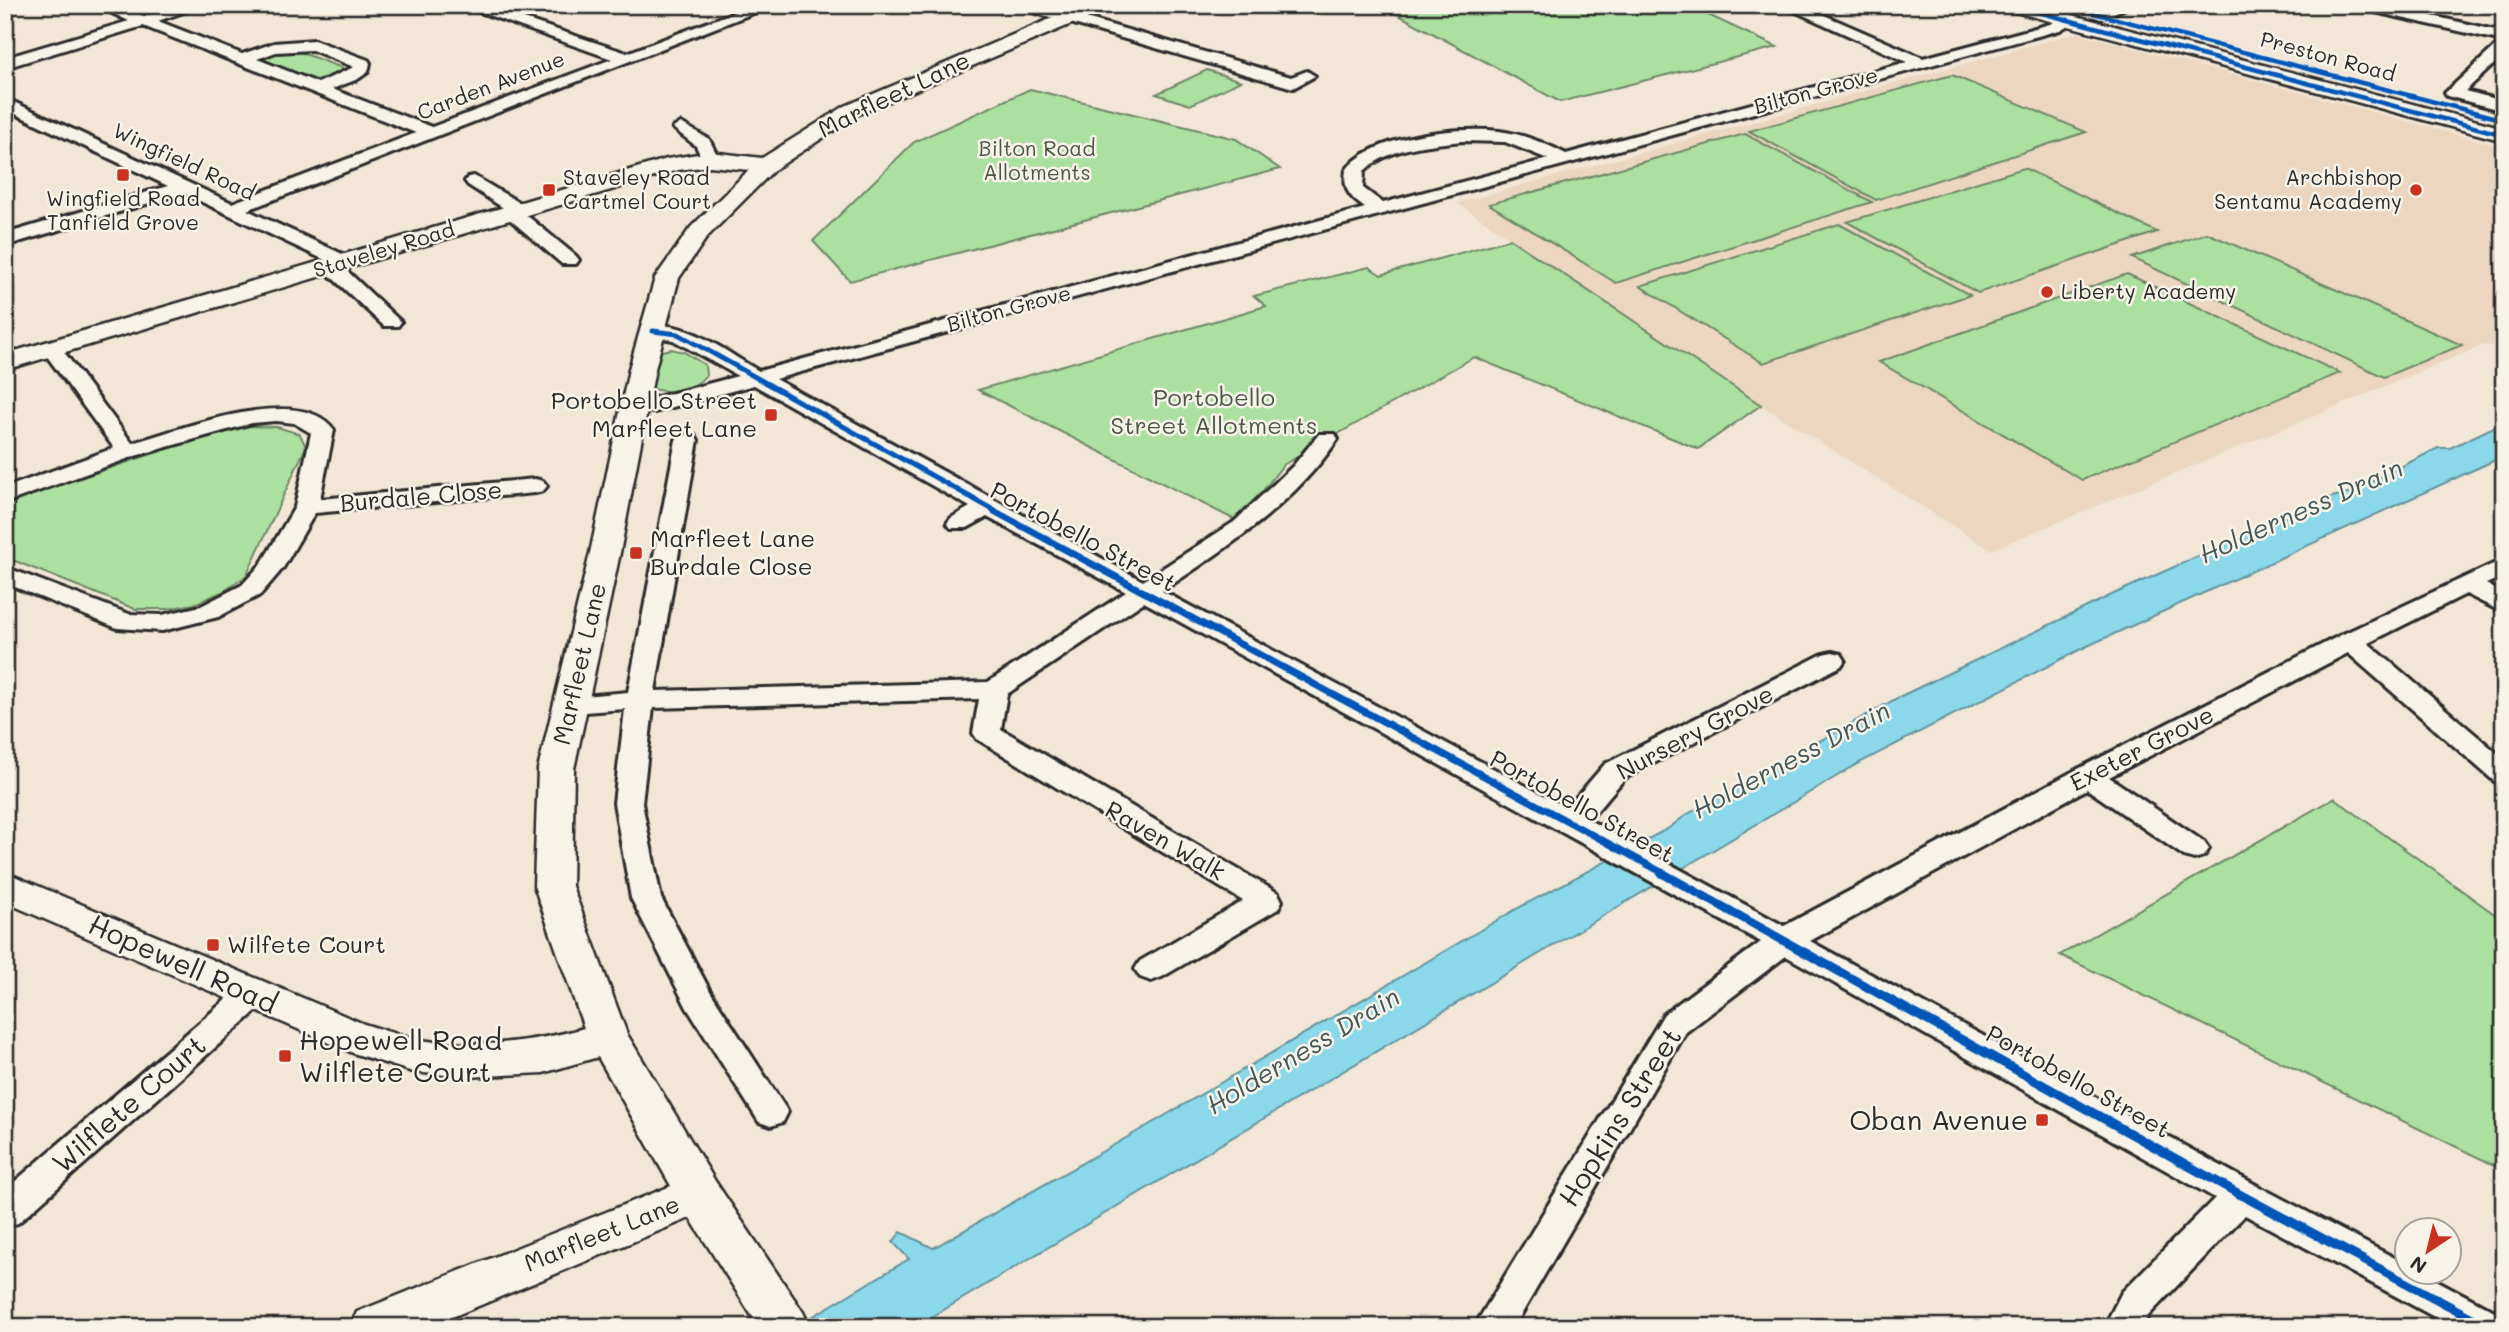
<svg xmlns="http://www.w3.org/2000/svg" width="2509" height="1332" font-family="Mali,sans-serif">
<style>
.built{fill:#ecd6c0}
.green{fill:#ace0a1;stroke:#6c8666;stroke-width:2}
.water{fill:#8ad8e9;stroke:#64939d;stroke-width:2}
.lines{fill:none;stroke-linecap:round;stroke-linejoin:round}
.minor-casing{stroke:#2b2b2b;stroke-width:6}
.tertiary-casing{stroke:#2b2b2b;stroke-width:5}
.minor{fill:#f7f3e8;fill-rule:evenodd}
.tertiary{fill:#f7f3e8;fill-rule:evenodd}
.cycleway-far3-casing{stroke:#f7f3e8;stroke-width:7}
.cycleway-far2-casing{stroke:#f7f3e8;stroke-width:9}
.cycleway-far1-casing{stroke:#f7f3e8;stroke-width:11}
.cycleway-casing{stroke:#f7f3e8;stroke-width:13}
.cycleway-far3{stroke:#0057b8;stroke-width:4.5}
.cycleway-far2{stroke:#0057b8;stroke-width:5}
.cycleway-far1{stroke:#0057b8;stroke-width:7}
.cycleway{stroke:#0057b8;stroke-width:9}
.poi-dot{fill:#c8321e;stroke:#f7f3e8;stroke-width:2.5}
.labels{text-anchor:middle;stroke-width:5;stroke-linejoin:round;paint-order:stroke}
.far-street-label{font-size:21px;fill:#2b2b2b;stroke:#f7f3e8}
.far-park-label{font-size:21px;fill:#4b5848;stroke:#f7f3e8}
.far-poi-label{font-size:21px;fill:#2b2b2b;stroke:#f7f3e8;text-anchor:start}
.street-label{font-size:24px;fill:#2b2b2b;stroke:#f7f3e8}
.park-label{font-size:24px;fill:#4b5848;stroke:#f7f3e8}
.poi-label{font-size:24px;fill:#2b2b2b;stroke:#f7f3e8;text-anchor:start}
.water-label{font-size:26px;font-style:italic;fill:#43565a;stroke:#f7f3e8}
.near-street-label{font-size:28px;fill:#2b2b2b;stroke:#f7f3e8}
.near-poi-label{font-size:28px;fill:#2b2b2b;stroke:#f7f3e8;text-anchor:start}
</style>
<rect width="100%" height="100%" fill="#f2e6d6"/>
<filter id="ink" filterUnits="userSpaceOnUse"><feTurbulence type="fractalNoise" baseFrequency=".0143" numOctaves="2"/><feDisplacementMap in="SourceGraphic" scale="14" xChannelSelector="R" yChannelSelector="G"/><feConvolveMatrix kernelMatrix="1 2 1 2 8 2 1 2 1" color-interpolation-filters="sRGB"/></filter>
<g filter="url(#ink)">
<path class="built" d="M2077,33L2504,147V348L2484,345L1991,550L1761,405L1457,203Z"/>
<path class="green" d="M1380,5H1687L1777,47L1560,102Z
M289,48L353,72L318,84L255,60Z
M1207,70L1241,81L1190,105L1156,94Z
M1952,75L2086,132L1876,200L1749,131Z
M1030,89L1236,139L1280,169L850,281L813,241L914,142Z
M1745,134L1872,202L1616,283L1489,204Z
M2024,168L2157,232L1978,293L1847,222Z
M1839,224L1970,295L1763,363L1640,286Z
M2207,233L2462,345L2384,377L2132,258Z
M1510,239L1761,405L1698,449L1474,357L1283,465L1239,522L978,390L1266,306L1254,296L1369,267L1381,275Z
M2127,274L2340,373L2082,480L1879,362Z
M671,349L684,352L705,365L706,375C693,392 664,395 645,386L657,352Z
M243,426L277,427L300,434L306,447L246,576L222,592L194,604L168,609H135L5,557V507L26,496L212,434Z
M2334,798L2504,921V1170L2060,955Z"/>
<path class="water" d="M2504,422V456L2081,649L1859,763L915,1327H795L909,1259L893,1242L901,1232L933,1248L1154,1122L1518,908L1669,828L1686,815L1901,696L2116,593L2328,498L2349,493L2438,448H2450Z"/>
<g class="lines">
<g class="minor-casing">
<path id="minor" d="M95,5H116L144,16L180,5H203L158,21L242,54L274,43L314,40L368,60L370,63L368,72L358,79L332,89L432,127L612,59L460,5H482L627,53L753,5H774L247,210L351,258L354,262L344,268L401,322L398,326H384L324,270L321,266L327,261L183,193L5,246V234L168,186L5,109V98L232,203L416,133L143,26L5,68V58L129,21ZM312,50L354,67L318,83L257,59L276,52Z
M1017,5H1041L1291,77L1307,71L1315,76L1293,88L1019,8Z
M1781,5H1801L1923,58L2050,24L2069,15L2077,20L2060,30L775,379L1143,581L1234,522L1293,466L1319,434H1335L1338,439C1292,506 1228,547 1162,591L1567,808L1605,764L1823,654L1832,652L1841,654L1845,660L1841,666L1625,778L1589,820L1784,926L2078,769L2341,635L2504,559V576L2486,584L2504,594V613L2466,594L2368,643L2504,759V783L2494,781L2348,653L2109,777L2204,842L2209,849L2204,856L2194,859L2184,856L2087,789L1810,941L2254,1184L2408,1265V1272H2421L2502,1315L2504,1327H2453L2245,1215L2148,1316L2143,1327H2104L2122,1292L2215,1198L1786,956L1686,1032L1514,1327H1474L1664,1014L1761,942L1144,602L1007,694L1001,729L1278,893L1282,901L1278,909L1162,977L1151,981L1140,977L1135,969L1140,961L1243,901L977,739L973,733L979,699L653,708L642,803L661,898L710,991L788,1112L783,1122L771,1126L759,1122L687,1008L631,898L614,803L625,709L571,713L561,710L558,704L561,698L628,692L676,440L679,435H695L698,440L655,691L988,682L1126,592L987,517L967,528H951L947,523L951,518L970,507L754,385L654,412L629,409L626,404L629,399L654,398L738,376L673,340L646,335L643,331L646,327C684,317 727,353 759,371L1365,208C1349,197 1343,189 1346,170C1372,135 1459,126 1499,131C1523,134 1545,143 1566,154L1907,62ZM1462,141L1505,142L1548,159L1383,203L1363,188L1364,171C1390,147 1428,145 1462,141Z
M2112,5H2133L2100,19L2093,15Z
M2355,5H2383L2504,32V55L2465,91L2504,101V111L2447,96L2445,93L2499,43L2503,41L2362,9Z
M681,123L709,139L719,159L716,163H704L696,146L673,128Z
M474,176L525,206L528,210L525,214L576,256L579,260L576,264H562L506,216L503,212L505,209L468,185L465,181L468,177Z
M51,342L58,344L132,443C178,430 301,382 334,430L320,499L535,479L543,481L547,486L543,491L535,493L315,513L283,568L260,595L218,617L162,631L117,628L5,583V567L129,614L162,615L201,606L242,585L261,564L295,507L311,433L294,423L276,421L252,423L135,456L5,503V488L114,448L41,348L44,344Z
M253,983L264,986L269,995L264,1004L18,1223L5,1227V1190L242,986Z"/>
</g>
<g class="tertiary-casing">
<path id="tertiary" d="M1083,5H1109L1107,9L859,114L774,170L707,237L679,278L655,369L620,553L574,769L572,886L627,1034L715,1181L803,1312L810,1327H759L690,1218L428,1327H350L357,1312L671,1186L598,1057L543,1073L467,1077L413,1072L353,1053L5,902V872L364,1024C380,1029 396,1034 411,1038C467,1050 530,1043 584,1028L534,886L538,769L590,553L629,369L655,278L691,227L749,170L710,166L678,170L5,370V354L667,159L710,152L762,158L845,106Z
M2002,5H2034L2504,128V141L2004,9Z"/>
</g>
<use href="#minor" class="minor"/>
<use href="#tertiary" class="tertiary"/>
<g class="cycleway-far3-casing">
<path id="cycleway-far3" d="M2011,5L2504,135
M2063,5L2504,120"/>
</g>
<g class="cycleway-far2-casing">
<path id="cycleway-far2" d="M653,331L678,334L997,512"/>
</g>
<g class="cycleway-far1-casing">
<path id="cycleway-far1" d="M994,511L1665,874"/>
</g>
<g class="cycleway-casing">
<path id="cycleway" d="M1662,873L2241,1195L2489,1327"/>
</g>
<use href="#cycleway-far3" class="cycleway-far3"/>
<use href="#cycleway-far2" class="cycleway-far2"/>
<use href="#cycleway-far1" class="cycleway-far1"/>
<use href="#cycleway" class="cycleway"/>
</g>
</g>
<g class="poi-dot">
<rect x="116" y="168" width="14" height="14" rx="3.5"/>
<rect x="542" y="183" width="14" height="14" rx="3.5"/>
<circle cx="2416" cy="190" r="7"/>
<circle cx="2047" cy="292" r="7"/>
<rect x="764" y="408" width="14" height="14" rx="3.5"/>
<rect x="629" y="546" width="14" height="14" rx="3.5"/>
<rect x="206" y="938" width="14" height="14" rx="3.5"/>
<rect x="278" y="1049" width="14" height="14" rx="3.5"/>
<rect x="2035" y="1113" width="14" height="14" rx="3.5"/>
</g>
<g class="labels">
<g class="far-street-label">
<text transform="translate(2328 57) rotate(15)" y="7">Preston Road</text>
<text transform="translate(491 86) rotate(-21)" y="7">Carden Avenue</text>
<text transform="translate(1816 91) rotate(-15)" y="7">Bilton Grove</text>
<text transform="translate(184 162) rotate(25)" y="7">Wingfield Road</text>
<text transform="translate(384 250) rotate(-17)" y="7">Staveley Road</text>
<text transform="translate(1009 309) rotate(-15)" y="7">Bilton Grove</text>
</g>
<g class="far-park-label">
<text x="1037" y="156">Bilton Road<tspan x="1037" dy="24">Allotments</tspan></text>
</g>
<g class="far-poi-label">
<text x="563" y="185">Staveley Road<tspan x="563" dy="24">Cartmel Court</tspan></text>
<text x="2402" y="185" text-anchor="end">Archbishop<tspan x="2402" dy="24">Sentamu Academy</tspan></text>
<text x="123" y="206" text-anchor="middle">Wingfield Road<tspan x="123" dy="24">Tanfield Grove</tspan></text>
<text x="2061" y="299">Liberty Academy</text>
</g>
<g class="street-label">
<text transform="translate(894 95) rotate(-26)" y="8">Marfleet Lane</text>
<text transform="translate(421 497) rotate(-5)" y="8">Burdale Close</text>
<text transform="translate(1083 537) rotate(28)" y="8">Portobello Street</text>
<text transform="translate(580 664) rotate(-77)" y="8">Marfleet Lane</text>
<text transform="translate(1695 733) rotate(-28)" y="8">Nursery Grove</text>
<text transform="translate(2142 749) rotate(-27)" y="8">Exeter Grove</text>
<text transform="translate(1582 807) rotate(29)" y="8">Portobello Street</text>
<text transform="translate(1165 841) rotate(30)" y="8">Raven Walk</text>
<text transform="translate(2078 1082) rotate(29)" y="8">Portobello Street</text>
<text transform="translate(602 1234) rotate(-22)" y="8">Marfleet Lane</text>
</g>
<g class="park-label">
<text x="1214" y="406">Portobello<tspan x="1214" dy="28">Street Allotments</tspan></text>
</g>
<g class="poi-label">
<text x="757" y="409" text-anchor="end">Portobello Street<tspan x="757" dy="28">Marfleet Lane</tspan></text>
<text x="650" y="547">Marfleet Lane<tspan x="650" dy="28">Burdale Close</tspan></text>
<text x="227" y="953">Wilfete Court</text>
</g>
<g class="water-label">
<text transform="translate(2301 511) rotate(-24)" y="9">Holderness Drain</text>
<text transform="translate(1791 760) rotate(-28)" y="9">Holderness Drain</text>
<text transform="translate(1303 1051) rotate(-31)" y="9">Holderness Drain</text>
</g>
<g class="near-street-label">
<text transform="translate(183 964) rotate(24)" y="10">Hopewell Road</text>
<text transform="translate(129 1104) rotate(-41)" y="10">Wilflete Court</text>
<text transform="translate(1620 1117) rotate(-58)" y="10">Hopkins Street</text>
</g>
<g class="near-poi-label">
<text x="299" y="1050">Hopewell Road<tspan x="299" dy="32">Wilflete Court</tspan></text>
<text x="2028" y="1130" text-anchor="end">Oban Avenue</text>
</g>
</g>
<rect width="2509" height="1332" fill="none" stroke="#f7f3e8" stroke-width="28"/>
<rect x="14" y="14" width="2481" height="1304" fill="none" stroke="#2b2b2b" stroke-width="2.5" filter="url(#ink)"/>
<g transform="translate(2428 1251) rotate(215)"><circle r="33" fill="#f7f3e8" stroke="#a5a39c" stroke-width="2"/>
<path d="M0-5L12 26L0 18L-12 26Z" fill="#c8321e"/>
<text y="-10" font-size="19" font-weight="bold" text-anchor="middle" fill="#2b2b2b">N</text>
</g>
</svg>
